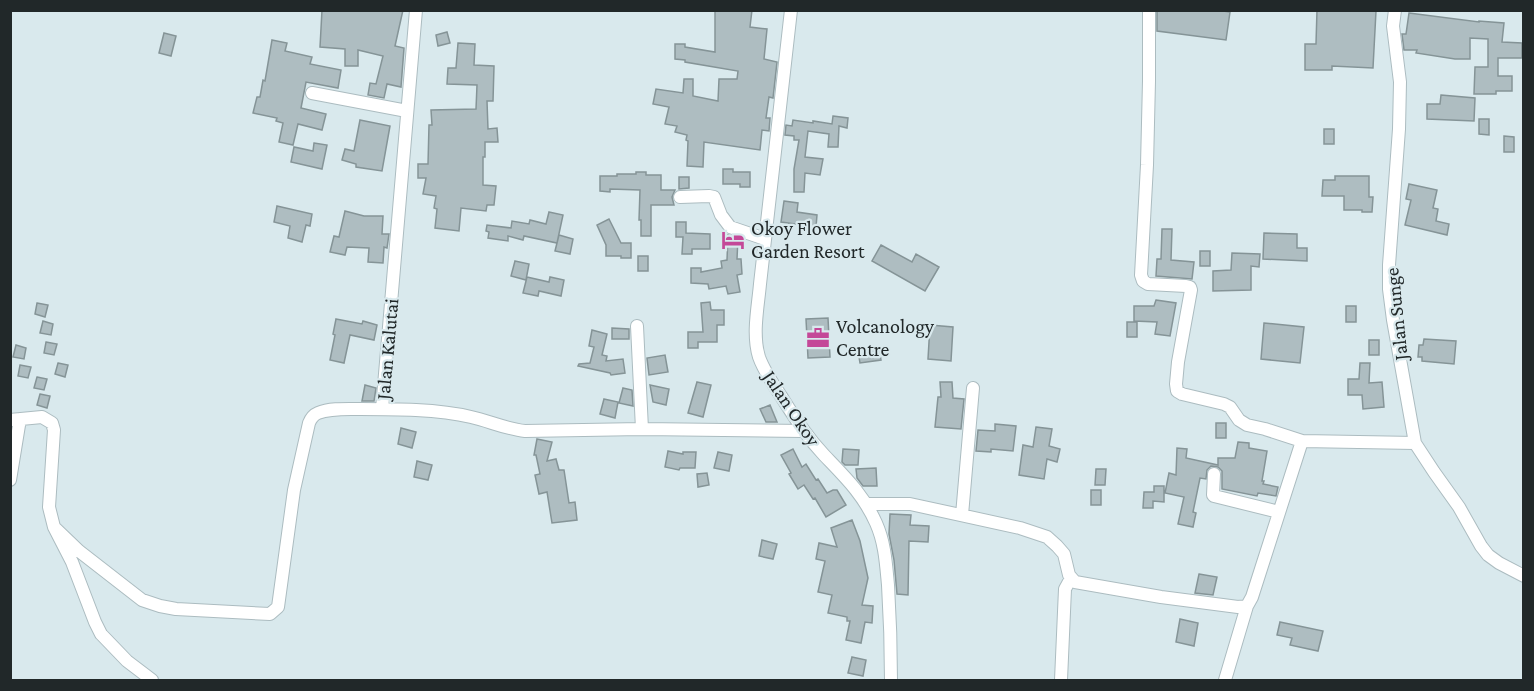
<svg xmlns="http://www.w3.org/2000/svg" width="1534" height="691" font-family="'Crimson Pro',serif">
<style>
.building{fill:#aebdc1;stroke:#859497;stroke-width:1.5}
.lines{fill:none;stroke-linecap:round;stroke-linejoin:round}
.minor-casing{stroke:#acbcc0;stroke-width:14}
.minor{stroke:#fff;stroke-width:12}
.labels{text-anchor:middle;stroke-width:4.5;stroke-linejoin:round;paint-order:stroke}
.poi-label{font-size:20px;fill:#212829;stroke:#d9e9ed;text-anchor:start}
.street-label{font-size:20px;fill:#212829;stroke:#d9e9ed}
</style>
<rect width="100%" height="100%" fill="#d9e9ed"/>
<path class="building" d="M322,10H403L395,46L404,48L401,87L387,84L384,98L368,95L370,83L376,84L383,56L358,50V66H345V49L320,47Z
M715,10H752L750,27L767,29L764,59L777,62L773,98L769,97L766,118H770L769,131L762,130L760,150L704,142L703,167L687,166L688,141L686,140L687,135L675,132L677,126L665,124L669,107L653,104L656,89L683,93L684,79H693V96L718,101L719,79H737L738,71L685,62V60L675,59V44H685V47L715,52Z
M1157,10H1216L1230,12L1226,40L1157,31Z
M1317,10L1376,11L1373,68L1332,66V70H1305V44H1316Z
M1409,13L1479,22V21L1504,23L1502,42L1522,43V58H1498V76H1512V91H1496V94H1474L1475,67H1488V39L1470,38V59H1455L1416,53L1417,50H1404L1402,34H1406Z
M447,32L450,43L438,46L436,35Z
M164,33L176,36L171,56L159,53Z
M272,40L287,43L285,51L312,57L310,64L341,70L338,88L306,82L301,108L326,114L322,130L298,124L293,145L279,142L283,123L276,121L277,118L253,113L257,97H260L263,80L265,81Z
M458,43L475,44L474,65L494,66L493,101H487L488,129L497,128L498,142H485V157H483V185L496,186L494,205H487L486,211L461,208L459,231L435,228L437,209L434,208L436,196L423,194L426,178H418V164H428L429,125H432L431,110L476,109L477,85L447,84L448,68H456Z
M1441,95L1475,98L1474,121L1427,119V104H1440Z
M833,116L848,118L847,128L839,126L838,147H828L829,134L808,131L805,157L823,159L820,175L805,173L804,192H794V169L799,140H794V136L785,135L786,125L792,126L793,120L813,123V121L832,124Z
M1479,119H1489V135L1479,134Z
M360,120L390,126L382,171L356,167V164L342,160L345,149L354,151Z
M1324,129H1334V144H1324Z
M1504,136L1514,137V152H1504Z
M314,143L327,145L322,169L291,162L294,147L313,151Z
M723,169H733V172H750V187H740V184H723Z
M636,172H646V175H661V190H675L672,197L674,205H651V236H641V220H639L640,190L610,189V192L600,191V176H617V174H636Z
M1335,176H1369V197H1373L1372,212H1362V210H1344V196H1322L1323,180H1335Z
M679,177H689V188L679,189Z
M1409,184L1437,190L1433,208L1438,209L1436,221L1449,224L1447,235L1405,225L1411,200L1406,199Z
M784,201L798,203L797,212L817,215L816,227L781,222Z
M277,206L312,214L310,226L306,225L302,242L288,238L290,226L274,222Z
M345,211L364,216H383L382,234H389L387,248L384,247L383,263L368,262L369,248L347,247L345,255L330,252L334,236L339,237Z
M549,212L563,215L557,243L524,236L523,240L508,236V241L488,238L489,232L486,231L487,225L511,228L512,221L529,224L530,220L546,224Z
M609,219L621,243H631V258H621V256H606V245L597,225Z
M676,222H686V233L710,234V249H692V254H682L683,237H676Z
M1162,229H1172L1171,260L1194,262L1192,279L1156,276L1157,259H1161Z
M1264,233L1297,234V248H1307V261L1263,259Z
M559,235L573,239L570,254L555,251Z
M728,235L738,238L737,259H741L742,274L737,275L740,292L728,294L726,286L709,289L708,284L691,283V268H701V272L722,268L721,261L727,260Z
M881,245L912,262L916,254L939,267L925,291L872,261Z
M1200,251H1210V266H1200Z
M1232,253L1260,254L1259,267L1251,266V290L1213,291V271L1231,270Z
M638,256H648V271H638Z
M515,261L529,264L526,280L511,276Z
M527,277L549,282L550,277L564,280L561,296L539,291L538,296L523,293Z
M1156,300L1176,303L1170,336L1155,334L1157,322L1134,321V306H1154Z
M710,302L711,310H724V325H717V342H698V348H688V332H703L701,303Z
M37,303L48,305L45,317L35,314Z
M1346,306H1356V322H1346Z
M828,318L830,357L808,358L806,319Z
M336,319L362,324L363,321L377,325L374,340L350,335L344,363L330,360L335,335L333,334Z
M43,321L53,324L51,335L40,333Z
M1127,322H1137V337H1127Z
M1264,323L1304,327L1300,363L1261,359Z
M930,325L953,327L951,361L928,359Z
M612,328L629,329V339H612Z
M592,330L607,334L602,355L607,356L606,361L623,359L625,373L611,375L610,373L578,366L579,364L590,363L594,347L589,346Z
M1424,339L1456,341L1454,364L1422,361V357H1418L1419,345H1423Z
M1369,340H1379V355H1369Z
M46,342L57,344L54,355L44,353Z
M16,345L26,348L24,359L13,357Z
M879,347L881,360L860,363L858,351Z
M665,355L668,372L649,375L647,358Z
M58,363L68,365L65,377L55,374Z
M1360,363H1370L1369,383L1382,382L1384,407L1363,409L1362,395H1348V379H1359Z
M20,365L31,367L28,378L18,376Z
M37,377L47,379L44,390L34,388Z
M697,382L711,385L703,417L688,413Z
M940,382H952L953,398L964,399L961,429L935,427L938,397H941Z
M365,385L376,388L374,401H362Z
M650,385L669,389L666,405L653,402Z
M623,388L632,390L633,406L619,403Z
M40,394L50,396L47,408L37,405Z
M604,399L618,402L615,418L600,414Z
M770,405L777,422H766L760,409Z
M1216,423H1226V438H1216Z
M995,424L1016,426L1013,451L991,449V452L976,451L978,430L995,431Z
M1036,427L1052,429L1049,446L1060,449L1057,462L1047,459L1044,479L1019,475L1023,445L1033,447Z
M401,428L416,432L412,448L398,444Z
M537,439L552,442L547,461L556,459L559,470H564L569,503L575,502L577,520L552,523L547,492L539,494L535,475L540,474L536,455H534Z
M1238,442L1249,443V448L1267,451L1262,481H1264L1263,484L1278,487L1276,496L1258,493L1257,496L1222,489V471L1218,467L1211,466L1207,470L1206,479L1200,478L1193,512L1196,513L1193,527L1178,524L1184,497L1165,493L1169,473L1176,475L1177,448L1187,449L1186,458L1218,465V458H1235Z
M793,449L802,467L806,464L816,480L818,479L827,493L833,490H837L846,505L826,517L815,498L813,499L804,485L798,489L789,474L791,473L781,455Z
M843,449L859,450L858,465H845L842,462Z
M668,451L683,454V452H696L695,468H680L679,470L665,467Z
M718,452L732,455L729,471L714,468Z
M417,461L432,465L428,480L414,477Z
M876,468L877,486H863L857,478L856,469Z
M1096,469H1106L1105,485H1095Z
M707,473L709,485L698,487L697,474Z
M1154,486H1164V502L1153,501V508H1143L1144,492H1154Z
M1091,490H1101V505H1091Z
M890,514L911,515L910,525L929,526L928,542L909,541L908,595L897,594L894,560L889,534Z
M852,520L860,541L868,578L862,605L873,606L872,623L865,622L861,643L846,640L850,621H847V617L828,613L832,595L818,592L825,561L816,559L819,543L837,547L831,528Z
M762,540L777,544L773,559L759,556Z
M1199,574L1217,577L1213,595L1195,593Z
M1180,619L1198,623L1194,646L1176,642Z
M1280,622L1323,631L1318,651L1290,645L1292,638L1277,635Z
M852,657L866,660L863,676L848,673Z"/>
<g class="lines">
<g class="minor-casing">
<path id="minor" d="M791,10L760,284C758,307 752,334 759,357C764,371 773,384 781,396C795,418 806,436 824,455C845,477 863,494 876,523C885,543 886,564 888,585C890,617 891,649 891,680
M1149,10V81L1147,165L1141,275L1143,281L1148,284L1186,286L1190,287L1191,290L1178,362L1176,384L1177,391L1182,394L1224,404L1230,407L1239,420L1247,425L1265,429L1302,441
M1395,10L1393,26L1400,82L1399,129L1389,265V289L1393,320L1415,443L1434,472L1459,507L1481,546L1488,555L1499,563L1524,576
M312,93L407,111
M680,197L709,196L714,197L721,215L730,227L765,239
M637,326L642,429
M382,409L416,10
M10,420L42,417L52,423L54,430L49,507L54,527L72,562L95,622L101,634L127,661L152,680
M1214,474L1213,495L1214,496L1279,512
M10,480L20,419
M866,504H910L1020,528L1047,537L1057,546L1064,554L1069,575L1075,582L1161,597L1238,607L1247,606L1252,597L1302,441L1415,443
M962,515L973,388
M54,527L79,551L142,600L160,606L176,609L270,614L278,607L294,490L309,423C311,418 313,415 318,413C330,408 347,409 360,409C394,409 438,409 471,417C489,421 506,429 525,431L642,429L803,431
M1061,680L1065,589L1071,578
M1225,680L1247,606"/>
</g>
<use href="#minor" class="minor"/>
</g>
<defs>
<g id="hotel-bare" transform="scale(1.8)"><path d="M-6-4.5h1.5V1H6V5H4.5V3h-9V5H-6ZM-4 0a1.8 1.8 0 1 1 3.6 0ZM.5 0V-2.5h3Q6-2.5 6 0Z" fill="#c44898" stroke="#d9e9ed" stroke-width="2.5" paint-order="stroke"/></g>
<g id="office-bare" transform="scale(1.8)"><path d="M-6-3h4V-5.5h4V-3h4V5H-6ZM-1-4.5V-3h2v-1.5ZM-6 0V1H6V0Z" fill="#c44898" stroke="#d9e9ed" stroke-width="2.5" paint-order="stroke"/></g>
</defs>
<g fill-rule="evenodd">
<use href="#hotel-bare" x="733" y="240"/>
<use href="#office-bare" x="818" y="338"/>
</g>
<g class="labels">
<g class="poi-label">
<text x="751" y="235">Okoy Flower<tspan x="751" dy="23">Garden Resort</tspan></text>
<text x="836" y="333">Volcanology<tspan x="836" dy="23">Centre</tspan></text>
</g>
<g class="street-label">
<text transform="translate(1396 314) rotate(-96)" y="7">Jalan Sunge</text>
<text transform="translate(387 349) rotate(-85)" y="7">Jalan Kalutai</text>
<text transform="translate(792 408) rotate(56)" y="7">Jalan Okoy</text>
</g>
</g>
<rect width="1534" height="691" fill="none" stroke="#212829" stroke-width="24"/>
</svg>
